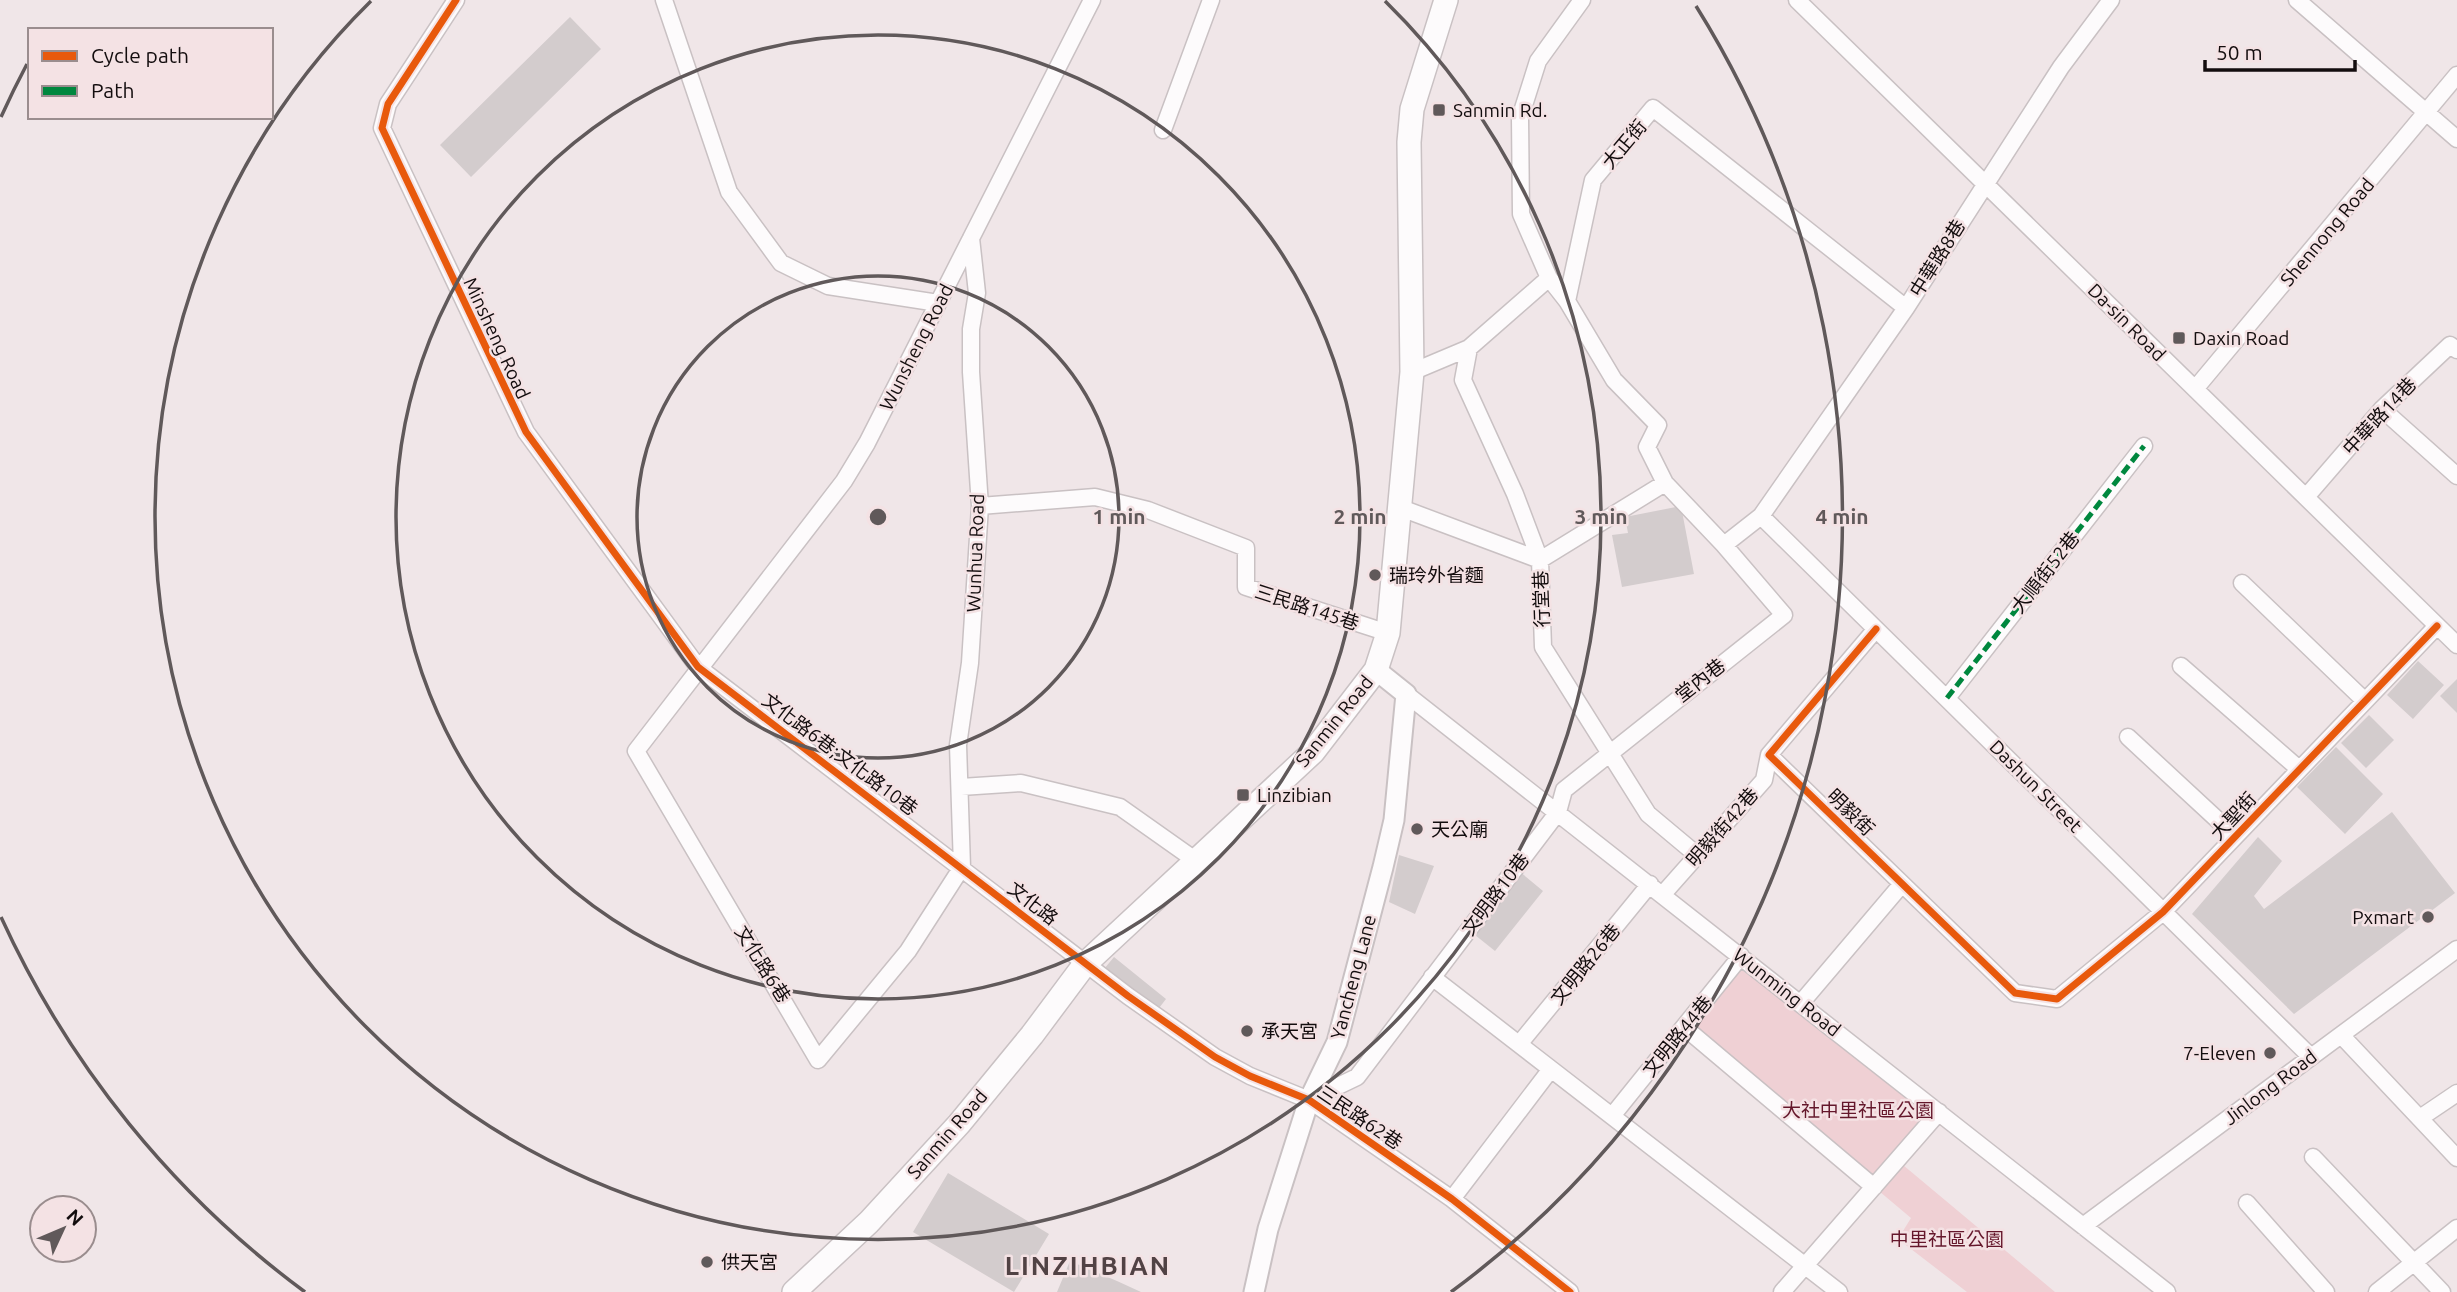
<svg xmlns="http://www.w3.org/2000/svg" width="2457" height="1292" font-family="Ubuntu,'Noto Sans TC',sans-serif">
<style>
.green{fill:#efd0d4}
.building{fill:#d3cccd}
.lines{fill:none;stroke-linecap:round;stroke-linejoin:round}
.minor-casing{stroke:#c9c1c3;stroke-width:19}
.tertiary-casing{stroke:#c9c1c3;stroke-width:23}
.secondary-casing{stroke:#c9c1c3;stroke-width:26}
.minor{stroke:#fdfbfc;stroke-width:16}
.tertiary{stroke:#fdfbfc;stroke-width:19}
.secondary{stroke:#fdfbfc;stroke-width:23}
.quiet{stroke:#00873e;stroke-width:5;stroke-dasharray:10 5;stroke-linecap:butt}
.cycleway-casing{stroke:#f4e2e4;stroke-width:11}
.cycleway{stroke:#e8590c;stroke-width:7}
.ring{fill:none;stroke:#60595a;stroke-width:3.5}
.poi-dot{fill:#60595a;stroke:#f4e2e4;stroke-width:2.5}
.labels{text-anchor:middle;stroke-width:5;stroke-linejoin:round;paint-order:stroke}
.poi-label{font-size:19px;fill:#130d0e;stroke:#f4e2e4;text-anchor:start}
.street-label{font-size:19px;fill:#130d0e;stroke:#f4e2e4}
.park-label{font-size:19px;fill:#64172b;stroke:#f4e2e4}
.district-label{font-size:26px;font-weight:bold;letter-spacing:2px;fill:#514244;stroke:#f4e2e4}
.centre{fill:#60595a;stroke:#f4e2e4;stroke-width:3.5}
.ring-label{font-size:21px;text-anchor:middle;font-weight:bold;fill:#60595a;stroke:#f4e2e4;stroke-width:5;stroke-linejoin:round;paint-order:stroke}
</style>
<rect width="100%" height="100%" fill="#f0e6e8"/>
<path class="green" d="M1741,956L1939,1112L1897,1160L2055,1292H1967L1898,1239L1911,1218L1684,1027Z"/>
<path class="building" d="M570,17L601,49L471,177L440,145Z
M1681,506L1694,574L1622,587L1612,535L1628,533L1625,517Z
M2418,661L2444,685L2413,719L2387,695Z
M2457,679V713L2440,696Z
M2369,715L2394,740L2366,768L2341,743Z
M2336,747L2383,794L2345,834L2297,787Z
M2392,812L2455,893L2294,1014L2192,914L2258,837L2282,861L2254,896L2264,909Z
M1399,855L1434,866L1415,914L1389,902Z
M1519,871L1543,891L1495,951L1470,931Z
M1114,957L1166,999L1156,1012L1104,969Z
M948,1173L1049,1234L1014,1292L913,1232Z
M1070,1261L1117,1281L1141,1292H1057Z"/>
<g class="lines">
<g class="minor-casing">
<path id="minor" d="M456,0L388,104L382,128L526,432L698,667L1128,996L1215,1057L1250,1076L1309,1100L1452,1199L1570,1292
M664,0L729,192L781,263L828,286L938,303
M1797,0L2457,645
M2297,0L2457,139
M1163,130L1211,0
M1549,278L1521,214L1520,118L1538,61L1582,0
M1567,301L1614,380L1658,425L1647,447L1665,483L1724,545L1761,516L1906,308L2061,67L2111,0
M1469,348L1463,380L1515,494L1540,560L1543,647L1648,814L1697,855
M1412,372L1469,348L1549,278L1567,301L1593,180L1653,108L1906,308
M2195,389L2457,75
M2382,409L2457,476
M2306,497L2382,409L2450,345L2457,350
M980,506L1095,497L1148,510L1246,548V587L1388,633
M1401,508L1540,560L1665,483
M1761,516L2311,1057
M2242,583L2364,700
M1876,629L1769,755L2015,993L2057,999L2163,912L2437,626
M2181,666L2299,769
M1406,694L2167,1292
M1947,698L2144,446
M2128,737L2235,836
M961,787L1021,783L1120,807L1195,860
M962,867L908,951L818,1060L636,751L844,481L867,443L1092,0
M962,867L958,745L970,663L980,506L971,372V329L977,293L971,238
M1663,894L1764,780L1769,755
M1432,977L1839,1292
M1801,1003L1902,884
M1684,1027L1874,1187
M2341,1035L2457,1158
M1520,1043L1650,884
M1309,1100L1357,1077L1558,812L1564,790L1784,615L1724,545
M1612,1116L1741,956
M2420,1118L2457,1093
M2313,1157L2442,1292
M1452,1199L1551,1069
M2247,1203L2326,1292
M2083,1226L2457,949
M1782,1292L1939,1112
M2377,1292L2457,1228"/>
</g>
<g class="tertiary-casing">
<path id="tertiary" d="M1254,1292L1268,1229L1309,1100L1337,1042L1383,867L1394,820L1406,694L1376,670"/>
</g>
<g class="secondary-casing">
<path id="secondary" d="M794,1292L869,1222L959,1124L1032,1035L1085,964L1313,752L1376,670L1388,633L1412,372L1409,142L1412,109L1446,0"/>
</g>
<use href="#minor" class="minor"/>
<use href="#tertiary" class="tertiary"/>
<use href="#secondary" class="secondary"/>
<path class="quiet" d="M1947,698L2144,446"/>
<g class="cycleway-casing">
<path id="cycleway" d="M456,0L388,104L382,128L526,432L698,667L1128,996L1215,1057L1250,1076L1309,1100L1452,1199L1570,1292
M1876,629L1769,755L2015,993L2057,999L2163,912L2437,626"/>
</g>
<use href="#cycleway" class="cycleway"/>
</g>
<g class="ring">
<circle cx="878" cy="517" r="241"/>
<circle cx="878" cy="517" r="482"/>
<path d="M1385 1A723 723 0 1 1 371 1"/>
<path d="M305 1292A964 964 0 0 1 1 917M1 117A964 964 0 0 1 27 64M1696 6A964 964 0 0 1 1451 1292"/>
</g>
<g class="poi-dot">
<rect x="1432" y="103" width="14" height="14" rx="3.5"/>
<rect x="2172" y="331" width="14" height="14" rx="3.5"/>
<circle cx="1375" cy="575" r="7"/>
<rect x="1236" y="788" width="14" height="14" rx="3.5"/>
<circle cx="1417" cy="829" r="7"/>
<circle cx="2428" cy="917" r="7"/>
<circle cx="1247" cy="1031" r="7"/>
<circle cx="2270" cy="1053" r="7"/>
<circle cx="707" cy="1262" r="7"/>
</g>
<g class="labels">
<g class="poi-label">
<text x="1453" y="117">Sanmin Rd.</text>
<text x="2193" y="345">Daxin Road</text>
<text x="1389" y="582">瑞玲外省麵</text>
<text x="1257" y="802">Linzibian</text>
<text x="1431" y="836">天公廟</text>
<text x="2414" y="924" text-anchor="end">Pxmart</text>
<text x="1261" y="1038">承天宮</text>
<text x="2256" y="1060" text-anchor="end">7-Eleven</text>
<text x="721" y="1269">供天宮</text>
</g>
<g class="street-label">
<text transform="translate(1624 144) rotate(-50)" y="7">大正街</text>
<text transform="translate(2327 232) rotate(-50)" y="7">Shennong Road</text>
<text transform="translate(1937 258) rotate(-58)" y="7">中華路8巷</text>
<text transform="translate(2127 322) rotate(45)" y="7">Da-sin Road</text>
<text transform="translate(497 338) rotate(65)" y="7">Minsheng Road</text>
<text transform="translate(916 347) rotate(-63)" y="7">Wunsheng Road</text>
<text transform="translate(2379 416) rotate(-47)" y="7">中華路14巷</text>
<text transform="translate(975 553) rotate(-88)" y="7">Wunhua Road</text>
<text transform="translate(2045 572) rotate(-52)" y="7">大順街52巷</text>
<text transform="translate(1541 599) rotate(-92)" y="7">行堂巷</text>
<text transform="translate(1307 607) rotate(18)" y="7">三民路145巷</text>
<text transform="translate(1700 680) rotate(-38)" y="7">堂內巷</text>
<text transform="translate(1334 721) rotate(-51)" y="7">Sanmin Road</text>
<text transform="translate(840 754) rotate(37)" y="7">文化路6巷;文化路10巷</text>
<text transform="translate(2036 786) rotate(45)" y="7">Dashun Street</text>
<text transform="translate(1851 812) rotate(44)" y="7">明毅街</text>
<text transform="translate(2233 816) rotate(-47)" y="7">大聖街</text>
<text transform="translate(1722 827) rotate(-49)" y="7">明毅街42巷</text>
<text transform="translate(1495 894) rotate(-53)" y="7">文明路10巷</text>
<text transform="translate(1033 903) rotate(38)" y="7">文化路</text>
<text transform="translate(763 964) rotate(58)" y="7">文化路6巷</text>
<text transform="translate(1585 964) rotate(-51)" y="7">文明路26巷</text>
<text transform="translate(1353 977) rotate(-75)" y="7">Yancheng Lane</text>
<text transform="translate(1787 992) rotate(38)" y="7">Wunming Road</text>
<text transform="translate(1677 1036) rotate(-51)" y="7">文明路44巷</text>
<text transform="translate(2270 1087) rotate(-37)" y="7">Jinlong Road</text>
<text transform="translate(1360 1117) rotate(34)" y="7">三民路62巷</text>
<text transform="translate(947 1134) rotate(-49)" y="7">Sanmin Road</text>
</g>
<g class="park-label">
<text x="1858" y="1117">大社中里社區公園</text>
<text x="1947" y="1246">中里社區公園</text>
</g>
<g class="district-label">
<text x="1088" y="1275">LINZIHBIAN</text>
</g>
</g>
<circle cx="878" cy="517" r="10" class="centre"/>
<g class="ring-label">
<text x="1119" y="524">1 min</text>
<text x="1360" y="524">2 min</text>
<text x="1601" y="524">3 min</text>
<text x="1842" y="524">4 min</text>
</g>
<rect x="28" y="28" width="245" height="91" fill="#f4e2e4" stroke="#9a8d8e" stroke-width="2"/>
<rect x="42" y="51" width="35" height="10" fill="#e8590c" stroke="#9a8d8e" stroke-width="2"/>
<text x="91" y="63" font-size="21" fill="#130d0e">Cycle path</text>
<rect x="42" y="86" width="35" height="10" fill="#00873e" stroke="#9a8d8e" stroke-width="2"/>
<text x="91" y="98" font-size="21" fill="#130d0e">Path</text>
<g transform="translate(63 1229) rotate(46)"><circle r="33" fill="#f4e2e4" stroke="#9a8d8e" stroke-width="2"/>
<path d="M0-5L12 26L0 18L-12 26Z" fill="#60595a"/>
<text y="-10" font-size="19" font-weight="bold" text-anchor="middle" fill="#130d0e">N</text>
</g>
<path d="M2205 60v10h150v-10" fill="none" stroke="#130d0e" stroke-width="3.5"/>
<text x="2216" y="60" font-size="21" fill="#130d0e" stroke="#f4e2e4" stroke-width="5" paint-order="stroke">50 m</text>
</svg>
